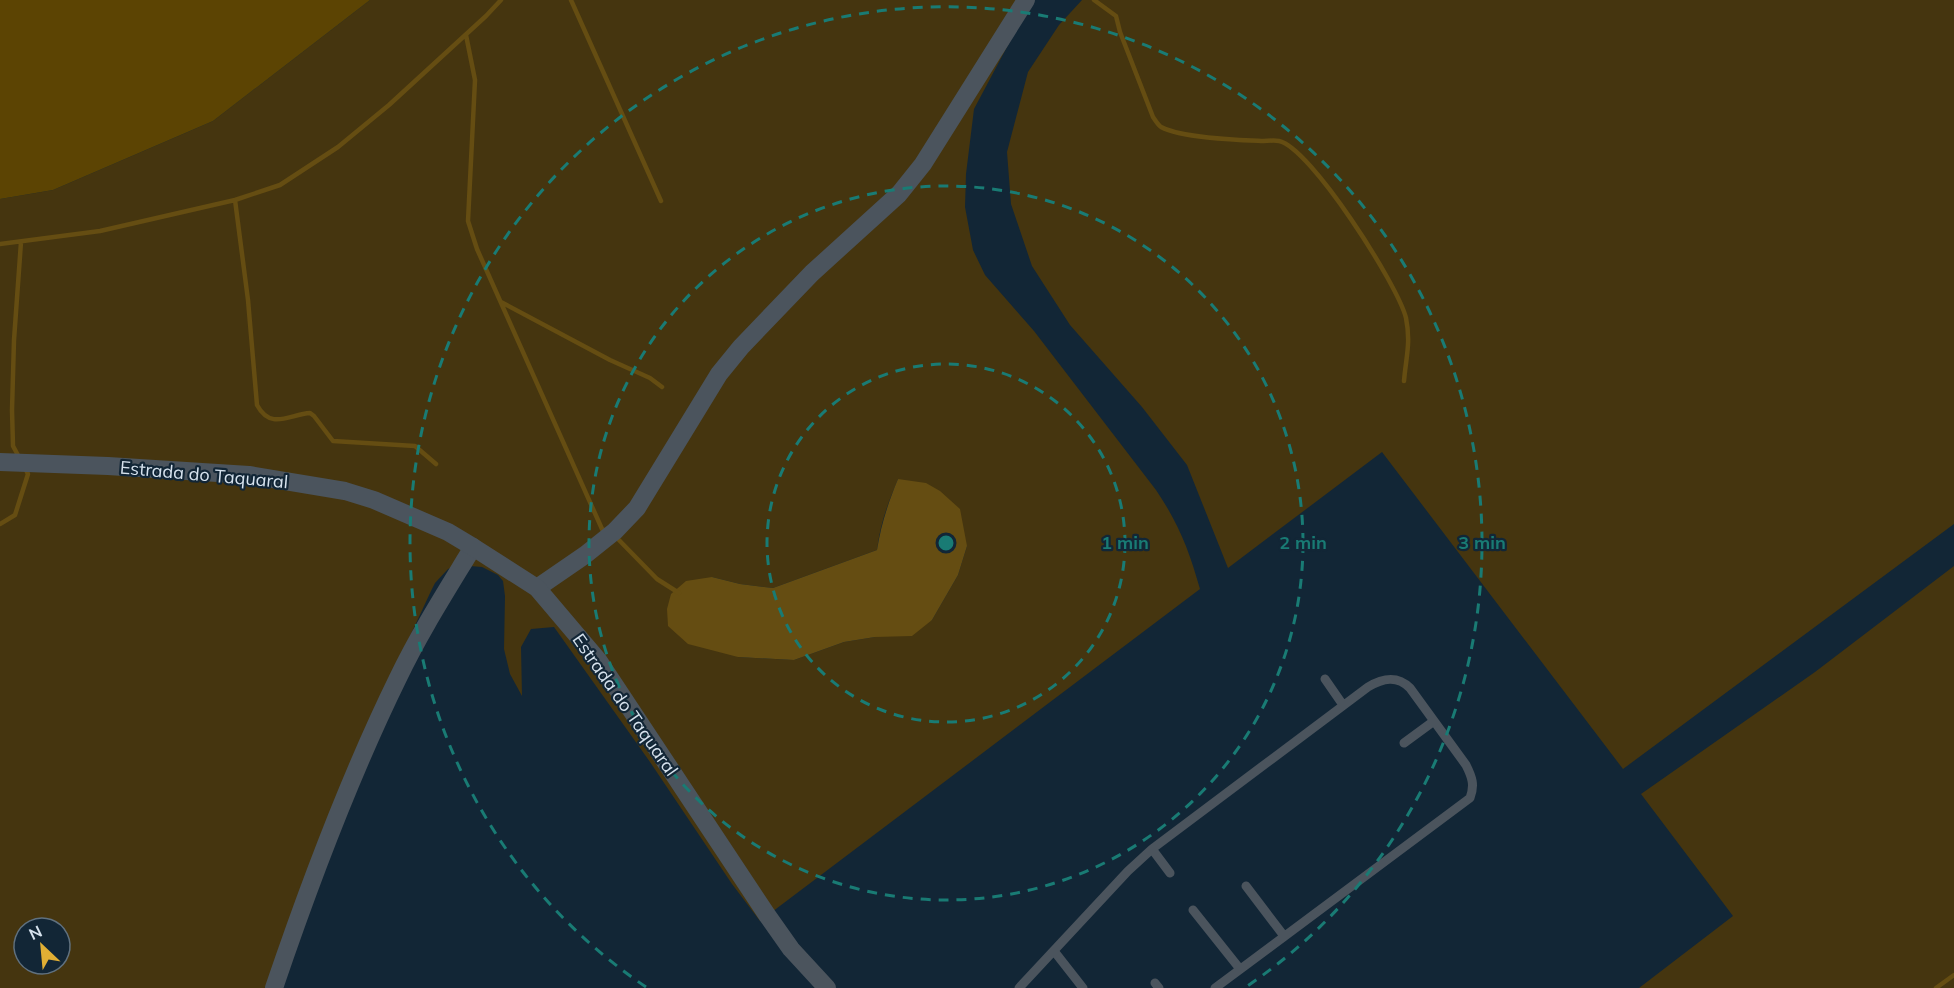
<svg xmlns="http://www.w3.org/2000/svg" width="1954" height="988" font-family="Mulish,sans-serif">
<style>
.green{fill:#45350f;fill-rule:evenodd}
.forest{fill:#5c4403}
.water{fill:#654d12}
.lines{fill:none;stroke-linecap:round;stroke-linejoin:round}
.stream{stroke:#654d12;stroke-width:4.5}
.service{stroke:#4b545d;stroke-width:9}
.minor{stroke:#4b545d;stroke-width:18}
.tertiary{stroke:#4b545d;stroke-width:18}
.ring{fill:none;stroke:#197b74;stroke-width:3;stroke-dasharray:10 8}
.labels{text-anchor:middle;stroke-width:4.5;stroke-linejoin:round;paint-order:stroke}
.street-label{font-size:18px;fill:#d6e2ed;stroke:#122636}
.centre{fill:#197b74;stroke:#122636;stroke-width:3}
.ring-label{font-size:18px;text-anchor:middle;font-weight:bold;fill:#197b74;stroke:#122636;stroke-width:4.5;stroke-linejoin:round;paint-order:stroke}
</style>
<rect width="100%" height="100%" fill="#122636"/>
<path class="green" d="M370,0H1032L974,109L966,174L965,207L973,250L985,275L1034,331L1156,490C1179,524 1189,550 1200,589L760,921L732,884L650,762L554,627L531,629L521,647L522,696L510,674L504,649L505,596L503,581L498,575L482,567L458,565L448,569L435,583L431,591L391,677L276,988H0V199L53,190L213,121ZM898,479L967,546L958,575L932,620L875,637L844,642L794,660L738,657L712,577L740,584L773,588L877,550C880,524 888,503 898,479ZM24,928H60V964H24Z
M1082,0H1954V524L1623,769L1382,452L1228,568L1187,465L1142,407L1070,325L1032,266L1011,204L1007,152L1028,72L1059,25Z
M1954,566V988H1639L1733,916L1641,794L1815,672Z"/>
<path class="forest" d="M0,0H370L213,121L53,190L0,199Z"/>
<path class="water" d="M898,479L926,483L940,491L960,509L967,546L958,575L932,620L912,636L875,637L844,642L794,660L738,657L688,644L668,626L667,609L671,594L686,581L712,577L740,584L773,588L877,550C881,525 888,503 898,479Z"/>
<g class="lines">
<path class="stream" d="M571,0L661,201
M1094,0L1116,16L1120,32L1153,117C1155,120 1158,125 1161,127C1181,138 1238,140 1261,141C1267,141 1274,140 1279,141C1310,147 1398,285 1406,318C1411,343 1406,357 1404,381
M466,35L475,80L468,221L477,249L602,529L606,531
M235,200L248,300L257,405C271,431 290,414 310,413L314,416L333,441L415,446L436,464
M0,244L100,231L235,200L280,185L338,147L389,105L486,16L501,0
M501,302L610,360L650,378L662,387
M20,459L13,446L12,410L14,340L21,242
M0,524L15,515L28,474L24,466
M616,537L657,579L679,593
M1936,988L1954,975"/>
<path class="service" d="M1325,679L1343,705
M1404,743L1434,721
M1152,849L1170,873
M1246,886L1284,936
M1193,910L1240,969
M1054,951L1083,988
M1155,983L1159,988
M1019,988L1128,871L1152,849L1368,687C1383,678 1397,675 1410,688L1466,765C1472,777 1475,785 1470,798L1215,988"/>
<path class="minor" d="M537,588L585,555L615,531L637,508L719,374L741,347L812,273L899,194L923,164L1026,0
M274,988C310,882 349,778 398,678C420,632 447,590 473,547"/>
<path class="tertiary" d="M0,462L108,466L249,475L345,491L374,500L448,532L473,547L537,588L598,660L767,915L791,949L827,988"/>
</g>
<g class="ring">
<circle cx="946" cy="543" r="179"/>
<circle cx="946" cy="543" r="357"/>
<path d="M646 987A536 536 0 1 1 1246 987"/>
</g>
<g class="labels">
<g class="street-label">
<text transform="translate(204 475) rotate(5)" y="6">Estrada do Taquaral</text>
<text transform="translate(625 705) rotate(55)" y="6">Estrada do Taquaral</text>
</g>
</g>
<circle cx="946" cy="543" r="9" class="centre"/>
<g class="ring-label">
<text x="1125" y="549">1 min</text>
<text x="1303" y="549">2 min</text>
<text x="1482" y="549">3 min</text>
</g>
<g transform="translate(42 946) rotate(334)"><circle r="28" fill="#122636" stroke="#60717f" stroke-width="1.5"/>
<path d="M0-4.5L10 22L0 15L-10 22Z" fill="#e1af34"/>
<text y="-9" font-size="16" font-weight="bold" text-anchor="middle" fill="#d6e2ed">N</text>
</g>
</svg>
